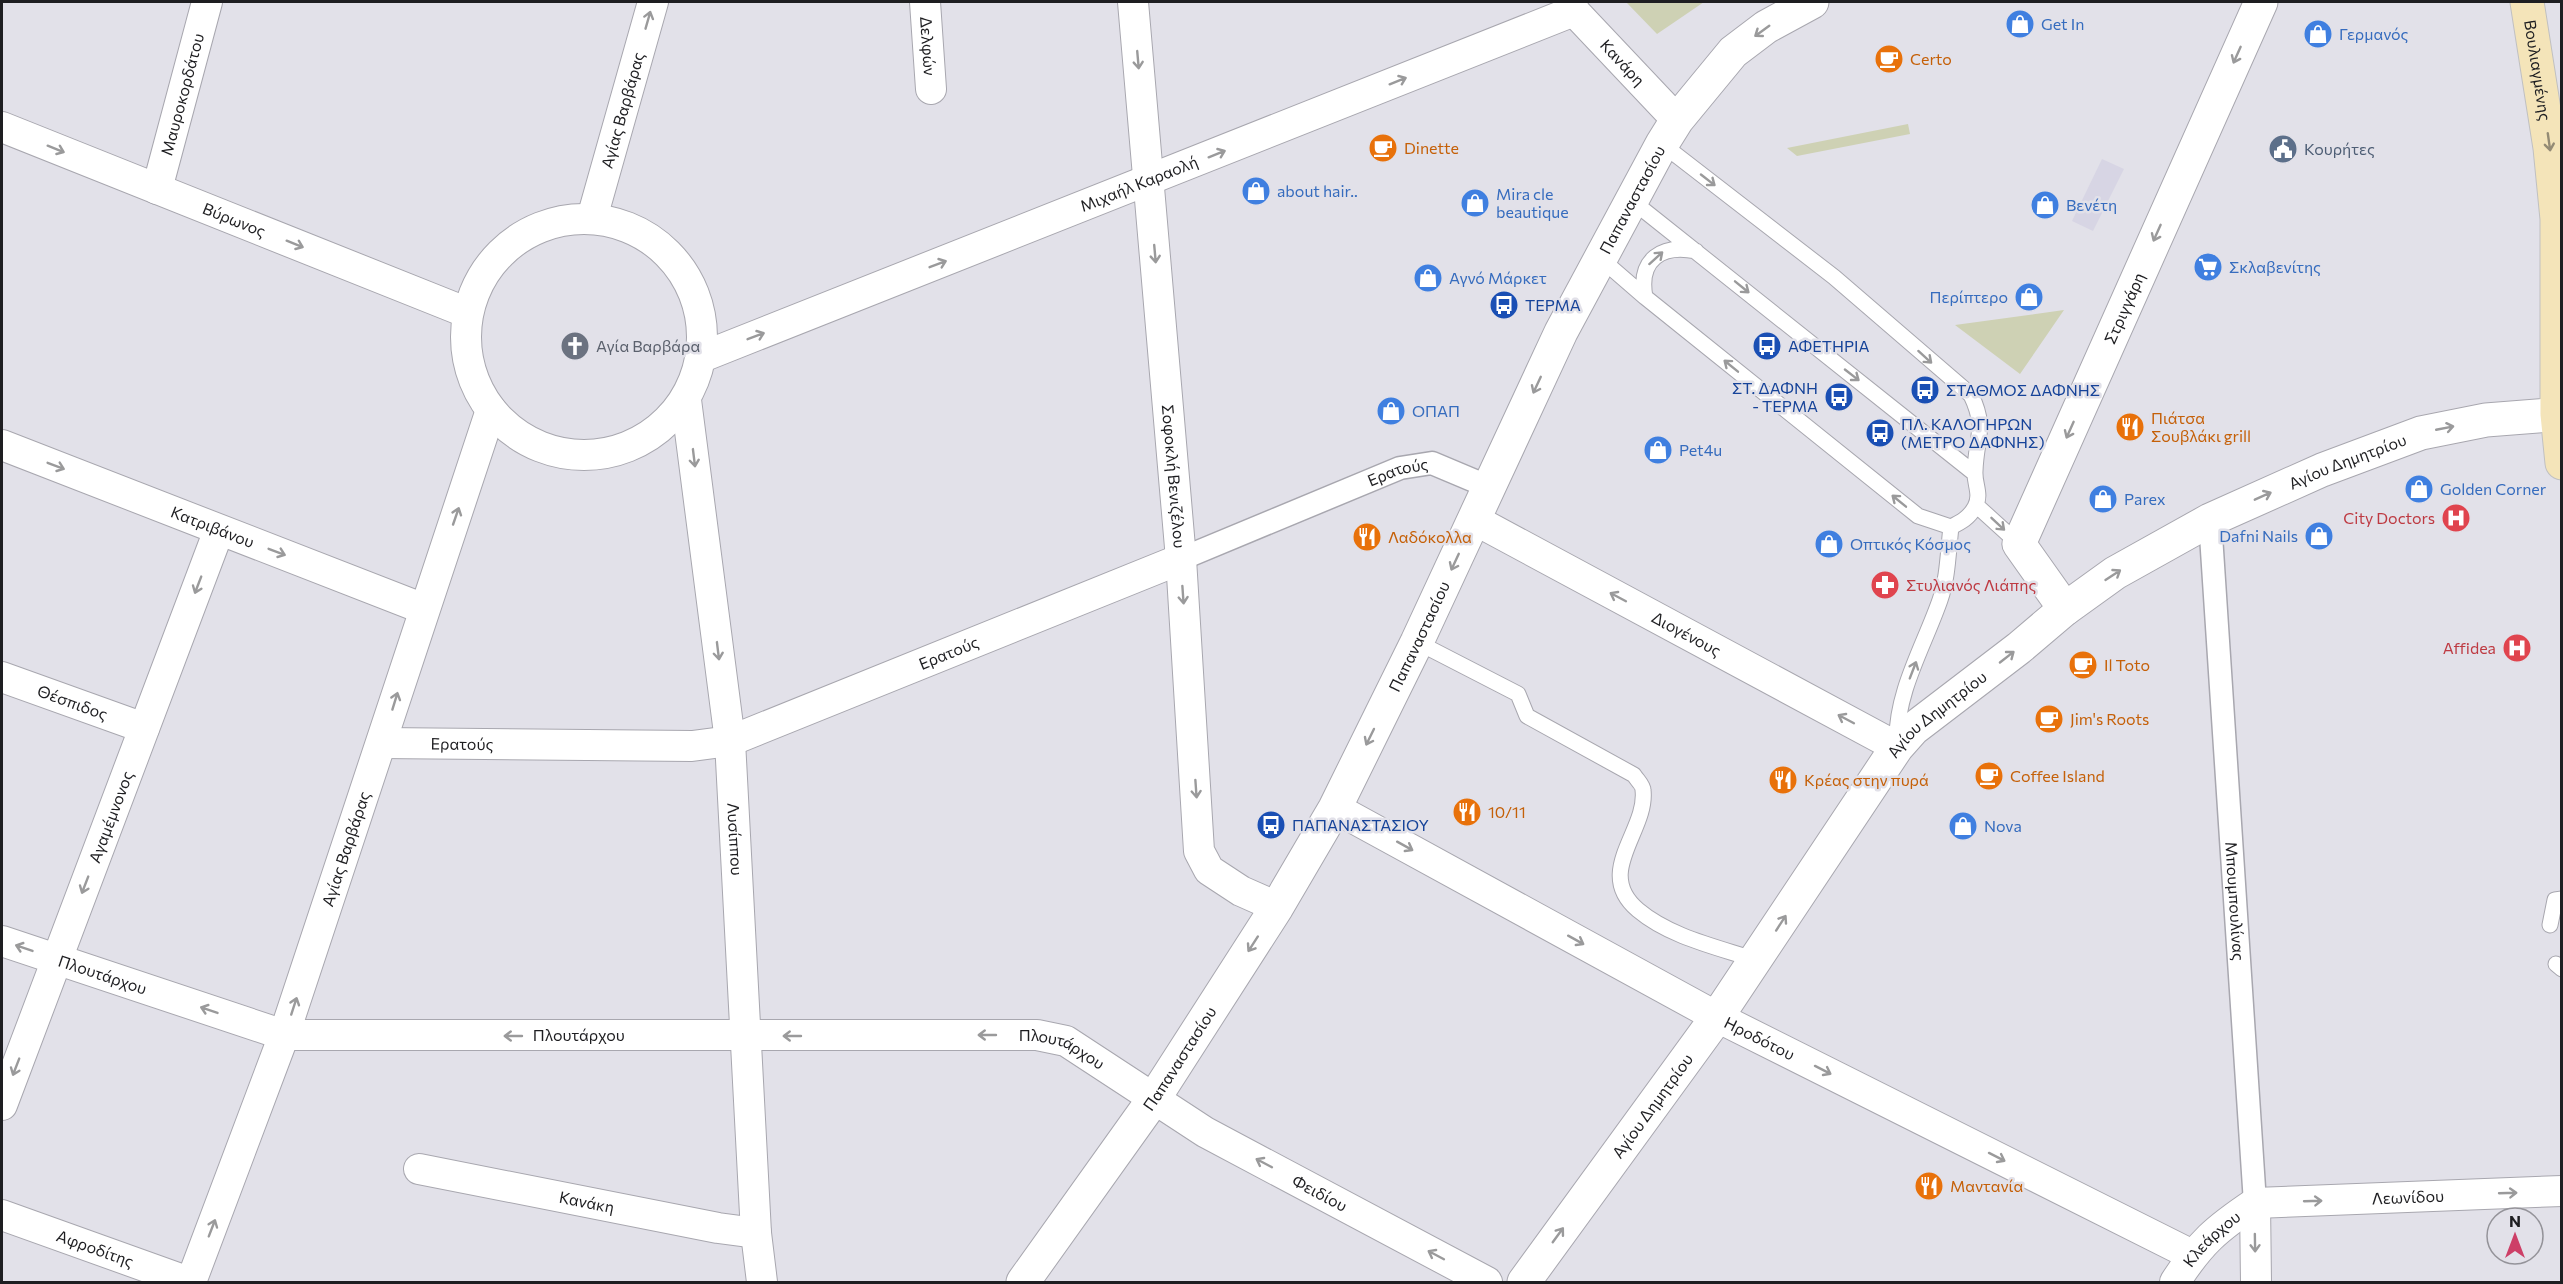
<svg xmlns="http://www.w3.org/2000/svg" width="2563" height="1284" font-family="Commissioner,sans-serif">
<style>
.built{fill:#d7d5e4}
.green{fill:#ced1b4}
.lines{fill:none;stroke-linecap:round;stroke-linejoin:round}
.service-casing{stroke:#a8a7af;stroke-width:17}
.pedestrian-casing{stroke:#a8a7af;stroke-width:25}
.minor-casing{stroke:#a8a7af;stroke-width:32}
.tertiary-casing{stroke:#a8a7af;stroke-width:35}
.secondary-casing{stroke:#a8a7af;stroke-width:35}
.primary-casing{stroke:#c0c0c1;stroke-width:35}
.service{stroke:#fff;stroke-width:15}
.pedestrian{stroke:#fff;stroke-width:22}
.minor{stroke:#fff;stroke-width:30}
.tertiary{stroke:#fff;stroke-width:33}
.secondary{stroke:#fff;stroke-width:33}
.primary{stroke:#f4e4b9;stroke-width:33}
.oneway{stroke:#9a9a9b}
.oneway2{stroke:#948b75}
.labels{text-anchor:middle;stroke-width:5;stroke-linejoin:round;paint-order:stroke}
.shop-label{font-size:16px;fill:#366cbe;stroke:#e2e1e9;text-anchor:start}
.street-label{font-size:16px;fill:#1e1e21;stroke:#e2e1e9}
.food-label{font-size:16px;fill:#c56008;stroke:#e2e1e9;text-anchor:start}
.service-label{font-size:16px;fill:#4e5e75;stroke:#e2e1e9;text-anchor:start}
.transit-label{font-size:16px;fill:#164399;stroke:#e2e1e9;text-anchor:start}
.worship-label{font-size:16px;fill:#5b616d;stroke:#e2e1e9;text-anchor:start}
.health-label{font-size:16px;fill:#be3a42;stroke:#e2e1e9;text-anchor:end}
</style>
<rect width="100%" height="100%" fill="#e2e1e9"/>
<path class="built" d="M2102,159L2124,169L2093,231L2072,221Z"/>
<path class="green" d="M1626,2H1704L1657,34Z
M1908,124L1910,134L1797,156L1787,148Z
M2064,310L2020,374L1955,325Z"/>
<g class="lines">
<g class="service-casing">
<path id="service" d="M1631,200L1974,473
M1600,258L1645,297L1918,516L1951,527C1961,522 1969,518 1975,507C1982,494 1974,484 1975,471C1976,438 1987,428 1971,395L1834,277L1662,144
M1645,297C1638,259 1662,244 1696,251
M1976,505L2019,544
M1417,642L1518,694L1527,716L1634,775C1637,780 1643,785 1643,790C1648,831 1593,872 1638,910C1670,937 1717,947 1756,960
M1897,741C1896,692 1924,646 1940,600C1948,577 1948,552 1951,527
M2550,925L2555,900L2562,899
M2556,964L2562,969"/>
</g>
<g class="pedestrian-casing">
<g id="pedestrian">
<path id="s1" d="M2210,520L2255,1203"/>
<path id="s2" d="M1181,559L1400,468L1432,463L1489,487"/>
</g>
</g>
<g class="minor-casing">
<g id="minor">
<path id="s3" d="M925,2L931,89"/>
<path id="s4" d="M1133,2L1181,559L1199,851L1209,870L1241,891L1277,907"/>
<path id="s5" d="M1572,2L1574,11L1677,120"/>
<path id="s6" d="M2,127L468,313"/>
<path id="s7" d="M157,189L207,2"/>
<path id="s8" d="M592,218L653,2"/>
<circle cx="584" cy="337" r="118"/>
<path id="s9" d="M702,357L1574,11"/>
<path id="s10" d="M686,400L730,741L756,1233L762,1282"/>
<path id="s11" d="M2,445L424,609"/>
<path id="s12" d="M1475,520L1897,747"/>
<path id="s13" d="M2,677L144,728"/>
<path id="s14" d="M382,743L692,746L730,741L1181,559"/>
<path id="s15" d="M1335,808L1717,1017L2192,1255"/>
<path id="s16" d="M2,941L284,1035H1037L1066,1041L1205,1132L1487,1282"/>
<path id="s17" d="M2,1105L219,530"/>
<path id="s18" d="M419,1169L718,1228L756,1233"/>
<path id="s19" d="M2255,1203L2562,1191"/>
<path d="M2255,1203L2256,1282"/>
<path id="s20" d="M2,1215L189,1282"/>
<path id="s21" d="M191,1282L284,1035L491,410"/>
<path id="s22" d="M2175,1282C2200,1243 2216,1229 2255,1203"/>
</g>
</g>
<g class="tertiary-casing">
<g id="tertiary">
<path id="s23" d="M2065,609L2019,544L2261,2"/>
</g>
</g>
<g class="secondary-casing">
<g id="secondary">
<path id="s24" d="M1023,1282L1153,1100L1277,907L1335,808L1417,642L1561,332L1662,144L1677,120L1733,52L1766,27L1812,2"/>
<path id="s25" d="M1524,1282L1717,1017L1897,747L1913,729L2019,648L2065,609L2115,573L2210,520L2322,470L2421,433L2486,420L2562,414"/>
</g>
</g>
<g class="primary-casing">
<g id="primary">
<path id="s26" d="M2527,2L2550,148L2557,219V414L2562,463"/>
</g>
</g>
<use href="#service" class="service"/>
<use href="#pedestrian" class="pedestrian"/>
<use href="#minor" class="minor"/>
<use href="#tertiary" class="tertiary"/>
<use href="#secondary" class="secondary"/>
<use href="#primary" class="primary"/>
</g>
<defs><path id="oneway-shaft" d="M-6 0H5M1.5-3L5.5 0L1.5 3" fill="none" stroke-width="1.6" stroke-linecap="round" stroke-linejoin="round" transform="scale(1.5)"/></defs>
<g class="oneway">
<use href="#oneway-shaft" transform="translate(648 20) rotate(-74)"/>
<use href="#oneway-shaft" transform="translate(1762 31) rotate(144)"/>
<use href="#oneway-shaft" transform="translate(2237 55) rotate(114)"/>
<use href="#oneway-shaft" transform="translate(1138 60) rotate(85)"/>
<use href="#oneway-shaft" transform="translate(1398 81) rotate(-22)"/>
<use href="#oneway-shaft" transform="translate(56 149) rotate(22)"/>
<use href="#oneway-shaft" transform="translate(1217 154) rotate(-22)"/>
<use href="#oneway-shaft" transform="translate(1708 180) rotate(38)"/>
<use href="#oneway-shaft" transform="translate(2157 233) rotate(114)"/>
<use href="#oneway-shaft" transform="translate(295 244) rotate(22)"/>
<use href="#oneway-shaft" transform="translate(1155 254) rotate(85)"/>
<use href="#oneway-shaft" transform="translate(1656 258) rotate(-42)"/>
<use href="#oneway-shaft" transform="translate(938 264) rotate(-21)"/>
<use href="#oneway-shaft" transform="translate(1742 287) rotate(39)"/>
<use href="#oneway-shaft" transform="translate(756 336) rotate(-21)"/>
<use href="#oneway-shaft" transform="translate(1925 357) rotate(42)"/>
<use href="#oneway-shaft" transform="translate(1731 366) rotate(-141)"/>
<use href="#oneway-shaft" transform="translate(1852 375) rotate(38)"/>
<use href="#oneway-shaft" transform="translate(1537 385) rotate(115)"/>
<use href="#oneway-shaft" transform="translate(2445 428) rotate(-11)"/>
<use href="#oneway-shaft" transform="translate(2070 430) rotate(114)"/>
<use href="#oneway-shaft" transform="translate(694 458) rotate(83)"/>
<use href="#oneway-shaft" transform="translate(56 466) rotate(21)"/>
<use href="#oneway-shaft" transform="translate(2263 496) rotate(-24)"/>
<use href="#oneway-shaft" transform="translate(1899 501) rotate(-141)"/>
<use href="#oneway-shaft" transform="translate(456 516) rotate(-71)"/>
<use href="#oneway-shaft" transform="translate(1998 524) rotate(43)"/>
<use href="#oneway-shaft" transform="translate(277 552) rotate(21)"/>
<use href="#oneway-shaft" transform="translate(1455 562) rotate(115)"/>
<use href="#oneway-shaft" transform="translate(2113 575) rotate(-33)"/>
<use href="#oneway-shaft" transform="translate(198 585) rotate(111)"/>
<use href="#oneway-shaft" transform="translate(1183 595) rotate(86)"/>
<use href="#oneway-shaft" transform="translate(1618 597) rotate(-152)"/>
<use href="#oneway-shaft" transform="translate(718 651) rotate(83)"/>
<use href="#oneway-shaft" transform="translate(2007 657) rotate(-38)"/>
<use href="#oneway-shaft" transform="translate(1913 670) rotate(-69)"/>
<use href="#oneway-shaft" transform="translate(395 701) rotate(-73)"/>
<use href="#oneway-shaft" transform="translate(1846 719) rotate(-152)"/>
<use href="#oneway-shaft" transform="translate(1370 737) rotate(116)"/>
<use href="#oneway-shaft" transform="translate(1196 789) rotate(86)"/>
<use href="#oneway-shaft" transform="translate(1405 846) rotate(29)"/>
<use href="#oneway-shaft" transform="translate(85 885) rotate(111)"/>
<use href="#oneway-shaft" transform="translate(1781 923) rotate(-57)"/>
<use href="#oneway-shaft" transform="translate(1576 940) rotate(29)"/>
<use href="#oneway-shaft" transform="translate(1253 944) rotate(123)"/>
<use href="#oneway-shaft" transform="translate(24 948) rotate(-161)"/>
<use href="#oneway-shaft" transform="translate(294 1006) rotate(-72)"/>
<use href="#oneway-shaft" transform="translate(209 1010) rotate(-161)"/>
<use href="#oneway-shaft" transform="translate(987 1035) rotate(180)"/>
<use href="#oneway-shaft" transform="translate(513 1036) rotate(-180)"/>
<use href="#oneway-shaft" transform="translate(792 1036) rotate(180)"/>
<use href="#oneway-shaft" transform="translate(16 1067) rotate(111)"/>
<use href="#oneway-shaft" transform="translate(1823 1070) rotate(27)"/>
<use href="#oneway-shaft" transform="translate(1997 1157) rotate(27)"/>
<use href="#oneway-shaft" transform="translate(1264 1163) rotate(-152)"/>
<use href="#oneway-shaft" transform="translate(2508 1193) rotate(-2)"/>
<use href="#oneway-shaft" transform="translate(2313 1201) rotate(-2)"/>
<use href="#oneway-shaft" transform="translate(212 1228) rotate(-69)"/>
<use href="#oneway-shaft" transform="translate(1558 1235) rotate(-54)"/>
<use href="#oneway-shaft" transform="translate(2255 1243) rotate(89)"/>
<use href="#oneway-shaft" transform="translate(1436 1255) rotate(-152)"/>
</g>
<use class="oneway2" href="#oneway-shaft" transform="translate(2549 142) rotate(82)"/>
<defs>
<g id="shop-disc" transform="scale(1.5)"><circle r="9.5" fill="#3f7fe0" stroke="#e2e1e9"/><path d="M-5-2.5h2.3a2.7 3.5 0 0 1 5.4 0H5L5.5 6h-11ZM-1.5-2.5h3a1.5 2.3 0 0 0-3 0Z" fill="#fff"/></g>
<g id="cafe-disc" transform="scale(1.5)"><circle r="9.5" fill="#e8710a" stroke="#e2e1e9"/><path d="M-5.5-4.5H6V0H3Q3 3.5 0 3.5H-2.5Q-5.5 3.5-5.5 0ZM3-3.2v2h1.7v-2ZM-6 4.5H4V6H-6Z" fill="#fff"/></g>
<g id="civic-disc" transform="scale(1.5)"><circle r="9.5" fill="#5c6f8a" stroke="#e2e1e9"/><path d="M-.6-6.5H3V-4.5H.6V-3L4-1V1h2V6H-6V1h2V-1L-.6-3ZM-1.2 2.5V6h2.4V2.5Z" fill="#fff"/></g>
<g id="supermarket-disc" transform="scale(1.5)"><circle r="9.5" fill="#3f7fe0" stroke="#e2e1e9"/><path d="M-6-5.5h2.5l.6 2H6L4.5 2H-2.5L-4.4-4H-6ZM-1.5 3.2a1.3 1.3 0 1 0 .1 0ZM3 3.2a1.3 1.3 0 1 0 .1 0Z" fill="#fff"/></g>
<g id="bus-disc" transform="scale(1.5)"><circle r="9.5" fill="#1a4fb4" stroke="#e2e1e9"/><path d="M-5-6H5V4H4V6H2V4H-2V6H-4V4H-5ZM-3.5-4V0h7V-4ZM-3.5 1.2v1.5H-2V1.2ZM2 1.2v1.5H3.5V1.2Z" fill="#fff"/></g>
<g id="church-disc" transform="scale(1.5)"><circle r="9.5" fill="#6b7280" stroke="#e2e1e9"/><path d="M-1.2-6h2.4v3.5h3.3v2.4h-3.3V6h-2.4V-.1h-3.3v-2.4h3.3Z" fill="#fff"/></g>
<g id="restaurant-disc" transform="scale(1.5)"><circle r="9.5" fill="#e8710a" stroke="#e2e1e9"/><path d="M-5-6h1v4h1v-4h1v4h1v-4h1v5L-1.5 .5V6h-2V.5L-5-1ZM5-6V6H3V1.5H1.5Q1.5-4 5-6Z" fill="#fff"/></g>
<g id="hospital-disc" transform="scale(1.5)"><circle r="9.5" fill="#e0444e" stroke="#e2e1e9"/><path d="M-5-5h3v3.5h4V-5h3V5h-3V1.5h-4V5h-3Z" fill="#fff"/></g>
<g id="pharmacy-disc" transform="scale(1.5)"><circle r="9.5" fill="#e0444e" stroke="#e2e1e9"/><path d="M-2-6h4v4h4v4h-4v4h-4v-4h-4v-4h4Z" fill="#fff"/></g>
</defs>
<g fill-rule="evenodd">
<use href="#shop-disc" x="2020" y="24"/>
<use href="#shop-disc" x="2318" y="34"/>
<use href="#cafe-disc" x="1889" y="59"/>
<use href="#cafe-disc" x="1383" y="148"/>
<use href="#civic-disc" x="2283" y="149"/>
<use href="#shop-disc" x="1256" y="191"/>
<use href="#shop-disc" x="1475" y="203"/>
<use href="#shop-disc" x="2045" y="205"/>
<use href="#supermarket-disc" x="2208" y="267"/>
<use href="#shop-disc" x="1428" y="278"/>
<use href="#shop-disc" x="2029" y="297"/>
<use href="#bus-disc" x="1504" y="305"/>
<use href="#church-disc" x="575" y="346"/>
<use href="#bus-disc" x="1767" y="346"/>
<use href="#bus-disc" x="1925" y="390"/>
<use href="#bus-disc" x="1839" y="397"/>
<use href="#shop-disc" x="1391" y="411"/>
<use href="#restaurant-disc" x="2130" y="427"/>
<use href="#bus-disc" x="1880" y="433"/>
<use href="#shop-disc" x="1658" y="450"/>
<use href="#shop-disc" x="2419" y="489"/>
<use href="#shop-disc" x="2103" y="499"/>
<use href="#hospital-disc" x="2456" y="518"/>
<use href="#shop-disc" x="2319" y="536"/>
<use href="#restaurant-disc" x="1367" y="537"/>
<use href="#shop-disc" x="1829" y="544"/>
<use href="#pharmacy-disc" x="1885" y="585"/>
<use href="#hospital-disc" x="2517" y="648"/>
<use href="#cafe-disc" x="2083" y="665"/>
<use href="#cafe-disc" x="2049" y="719"/>
<use href="#cafe-disc" x="1989" y="776"/>
<use href="#restaurant-disc" x="1783" y="780"/>
<use href="#restaurant-disc" x="1467" y="812"/>
<use href="#bus-disc" x="1271" y="825"/>
<use href="#shop-disc" x="1963" y="826"/>
<use href="#restaurant-disc" x="1929" y="1186"/>
</g>
<g class="labels">
<g class="shop-label">
<text x="2041" y="30">Get In</text>
<text x="2339" y="40">Γερμανός</text>
<text x="1277" y="197">about hair..</text>
<text x="1496" y="200">Mira cle<tspan x="1496" dy="18">beautique</tspan></text>
<text x="2066" y="211">Βενέτη</text>
<text x="2229" y="273">Σκλαβενίτης</text>
<text x="1449" y="284">Αγνό Μάρκετ</text>
<text x="2008" y="303" text-anchor="end">Περίπτερο</text>
<text x="1412" y="417">ΟΠΑΠ</text>
<text x="1679" y="456">Pet4u</text>
<text x="2440" y="495">Golden Corner</text>
<text x="2124" y="505">Parex</text>
<text x="2298" y="542" text-anchor="end">Dafni Nails</text>
<text x="1850" y="550">Οπτικός Κόσμος</text>
<text x="1984" y="832">Nova</text>
</g>
<g class="street-label">
<text dy="6" stroke="none"><textPath href="#s3" startOffset="44">Δελφών</textPath></text>
<text dy="6" stroke="none"><textPath href="#s5" startOffset="80">Κανάρη</textPath></text>
<text dy="6" stroke="none"><textPath href="#s26" startOffset="69">Βουλιαγμένης</textPath></text>
<text dy="6" stroke="none"><textPath href="#s7" startOffset="98">Μαυροκορδάτου</textPath></text>
<text dy="6" stroke="none"><textPath href="#s8" startOffset="112">Αγίας Βαρβάρας</textPath></text>
<text dy="6" stroke="none"><textPath href="#s9" startOffset="470">Μιχαήλ Καραολή</textPath></text>
<text dy="6" stroke="none"><textPath href="#s24" startOffset="1245">Παπαναστασίου</textPath></text>
<text dy="6" stroke="none"><textPath href="#s6" startOffset="250">Βύρωνος</textPath></text>
<text dy="6" stroke="none"><textPath href="#s23" startOffset="338">Στριγγάρη</textPath></text>
<text dy="6" stroke="none"><textPath href="#s25" startOffset="1190">Αγίου Δημητρίου</textPath></text>
<text dy="6" stroke="none"><textPath href="#s2" startOffset="234">Ερατούς</textPath></text>
<text dy="6" stroke="none"><textPath href="#s4" startOffset="476">Σοφοκλή Βενιζέλου</textPath></text>
<text dy="6" stroke="none"><textPath href="#s11" startOffset="226">Κατριβάνου</textPath></text>
<text dy="6" stroke="none"><textPath href="#s12" startOffset="240">Διογένους</textPath></text>
<text dy="6" stroke="none"><textPath href="#s24" startOffset="759">Παπαναστασίου</textPath></text>
<text dy="6" stroke="none"><textPath href="#s14" startOffset="584">Ερατούς</textPath></text>
<text dy="6" stroke="none"><textPath href="#s13" startOffset="75">Θέσπιδος</textPath></text>
<text dy="6" stroke="none"><textPath href="#s25" startOffset="704">Αγίου Δημητρίου</textPath></text>
<text dy="6" stroke="none"><textPath href="#s14" startOffset="80">Ερατούς</textPath></text>
<text dy="6" stroke="none"><textPath href="#s17" startOffset="308">Αγαμέμνονος</textPath></text>
<text dy="6" stroke="none"><textPath href="#s10" startOffset="442">Λυσίππου</textPath></text>
<text dy="6" stroke="none"><textPath href="#s21" startOffset="460">Αγίας Βαρβάρας</textPath></text>
<text dy="6" stroke="none"><textPath href="#s1" startOffset="382">Μπουμπουλίνας</textPath></text>
<text dy="6" stroke="none"><textPath href="#s16" startOffset="106">Πλουτάρχου</textPath></text>
<text dy="6" stroke="none"><textPath href="#s16" startOffset="592">Πλουτάρχου</textPath></text>
<text dy="6" stroke="none"><textPath href="#s15" startOffset="483">Ηροδότου</textPath></text>
<text dy="6" stroke="none"><textPath href="#s16" startOffset="1078">Πλουτάρχου</textPath></text>
<text dy="6" stroke="none"><textPath href="#s24" startOffset="273">Παπαναστασίου</textPath></text>
<text dy="6" stroke="none"><textPath href="#s25" startOffset="218">Αγίου Δημητρίου</textPath></text>
<text dy="6" stroke="none"><textPath href="#s16" startOffset="1376">Φειδίου</textPath></text>
<text dy="6" stroke="none"><textPath href="#s19" startOffset="153">Λεωνίδου</textPath></text>
<text dy="6" stroke="none"><textPath href="#s18" startOffset="171">Κανάκη</textPath></text>
<text dy="6" stroke="none"><textPath href="#s22" startOffset="57">Κλεάρχου</textPath></text>
<text dy="6" stroke="none"><textPath href="#s20" startOffset="99">Αφροδίτης</textPath></text>
</g>
<g class="food-label">
<text x="1910" y="65">Certo</text>
<text x="1404" y="154">Dinette</text>
<text x="2151" y="424">Πιάτσα<tspan x="2151" dy="18">Σουβλάκι grill</tspan></text>
<text x="1388" y="543">Λαδόκολλα</text>
<text x="2104" y="671">Il Toto</text>
<text x="2070" y="725">Jim's Roots</text>
<text x="2010" y="782">Coffee Island</text>
<text x="1804" y="786">Κρέας στην πυρά</text>
<text x="1488" y="818">10/11</text>
<text x="1950" y="1192">Μαντανία</text>
</g>
<g class="service-label">
<text x="2304" y="155">Κουρήτες</text>
</g>
<g class="transit-label">
<text x="1525" y="311">ΤΕΡΜΑ</text>
<text x="1788" y="352">ΑΦΕΤΗΡΙΑ</text>
<text x="1818" y="394" text-anchor="end">ΣΤ. ΔΑΦΝΗ<tspan x="1818" dy="18">- ΤΕΡΜΑ</tspan></text>
<text x="1946" y="396">ΣΤΑΘΜΟΣ ΔΑΦΝΗΣ</text>
<text x="1901" y="430">ΠΛ. ΚΑΛΟΓΗΡΩΝ<tspan x="1901" dy="18">(ΜΕΤΡΟ ΔΑΦΝΗΣ)</tspan></text>
<text x="1292" y="831">ΠΑΠΑΝΑΣΤΑΣΙΟΥ</text>
</g>
<g class="worship-label">
<text x="596" y="352">Αγία Βαρβάρα</text>
</g>
<g class="health-label">
<text x="2435" y="524">City Doctors</text>
<text x="1906" y="591" text-anchor="start">Στυλιανός Λιάπης</text>
<text x="2496" y="654">Affidea</text>
</g>
</g>
<rect width="2563" height="1284" fill="none" stroke="#1e1e21" stroke-width="6"/>
<g transform="translate(2515 1236)"><circle r="28" fill="#e2e1e9" stroke="#949399" stroke-width="1.5"/>
<path d="M0-4.5L10 22L0 15L-10 22Z" fill="#cd3f67"/>
<text y="-9" font-size="16" font-weight="bold" text-anchor="middle" fill="#1e1e21">N</text>
</g>
</svg>
